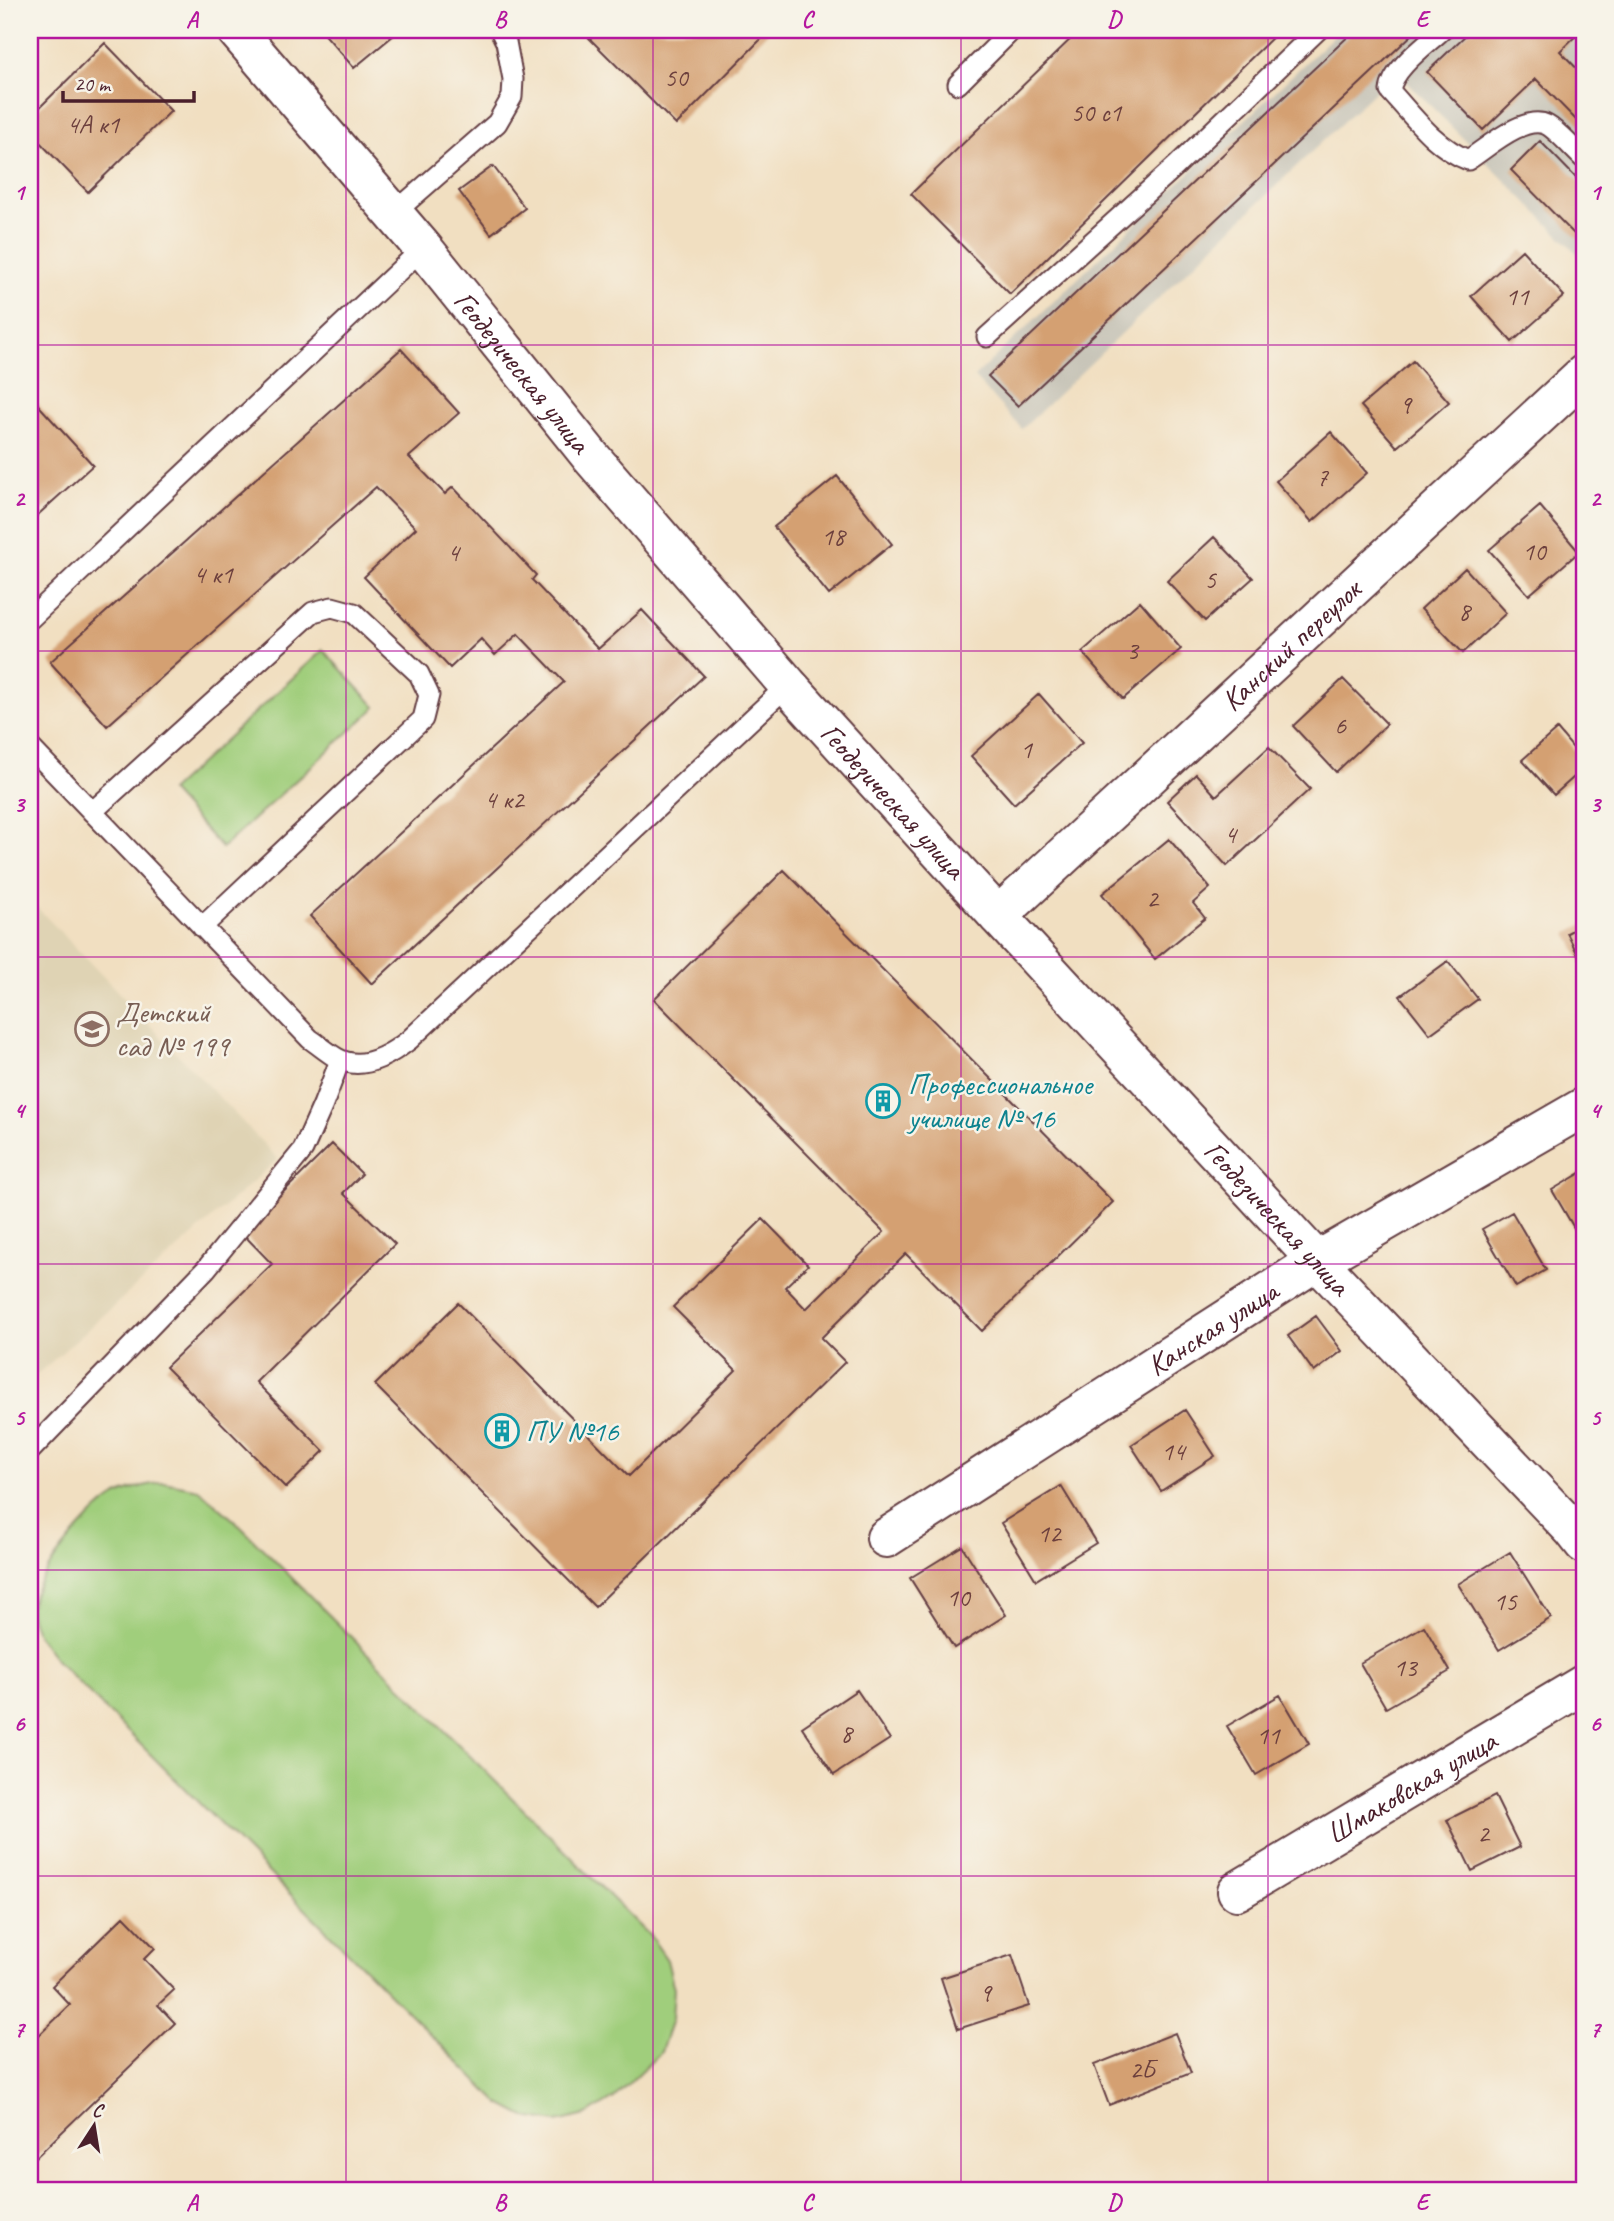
<svg xmlns="http://www.w3.org/2000/svg" width="1614" height="2221" font-family="Caveat,sans-serif">
<style>
.built{fill:#dfd3b4}
.industrial{fill:#c7c4b8}
.green{fill:#a0ce7c;stroke:#757654;stroke-width:2}
.building{fill:#d4a072}
.lines{fill:none;stroke-linecap:round;stroke-linejoin:round}
.service-casing{stroke:#633c42;stroke-width:23}
.minor-casing{stroke:#633c42;stroke-width:42}
.service{stroke:#fff;stroke-width:19}
.minor{stroke:#fff;stroke-width:38}
.grid{fill:none;stroke:#b5179e;stroke-width:2;stroke-opacity:0.55}
.labels{text-anchor:middle;stroke-width:5;stroke-linejoin:round;paint-order:stroke}
.number-label{font-size:26px;fill:#6c3f3d}
.street-label{font-size:30px;fill:#4a1f2b;stroke:#f7f3e8}
.education-label{font-size:30px;fill:#785e54;stroke:#f7f3e8;text-anchor:start}
.culture-label{font-size:30px;fill:#0d838f;stroke:#f7f3e8;text-anchor:start}
.neatline{fill:none;stroke:#b5179e;stroke-width:2.5}
.grid-label{font-size:23px;text-anchor:middle;font-weight:bold;fill:#b5179e}
</style>
<rect width="100%" height="100%" fill="#f7f3e8"/>
<filter id="ink" filterUnits="userSpaceOnUse"><feTurbulence type="fractalNoise" baseFrequency=".0143" numOctaves="2"/><feDisplacementMap in="SourceGraphic" scale="14" xChannelSelector="R" yChannelSelector="G"/><feConvolveMatrix kernelMatrix="1 2 1 2 8 2 1 2 1" color-interpolation-filters="sRGB"/></filter>
<filter id="wash" filterUnits="userSpaceOnUse"><feTurbulence type="fractalNoise" baseFrequency=".00686" numOctaves="4" result="noise"/><feDisplacementMap in="SourceGraphic" scale="28" xChannelSelector="R" yChannelSelector="G"/><feGaussianBlur stdDeviation="1.57" result="paint"/><feColorMatrix in="noise" values="0 0 0 0 0 0 0 0 0 0 0 0 0 0 0 0 0 1.4 0 .05"/><feComposite in="paint" operator="in"/></filter>
<g filter="url(#wash)">
<rect width="100%" height="100%" fill="#f1dfc1"/>
<path class="built" d="M30,900L278,1159L30,1381Z"/>
<path class="industrial" d="M1340,30H1584V260L1396,71L1022,429L974,377Z"/>
<path class="green" d="M323,650L376,707L222,848L170,791Z
M164,1482L198,1489L236,1522L651,1937L667,1960L674,1989L672,2019L661,2052L614,2098L586,2115L557,2122L525,2117L500,2104L58,1662C46,1647 32,1632 30,1612C28,1584 90,1511 114,1497C130,1488 146,1485 164,1482Z"/>
<g id="blocks">
<path class="building" d="M321,30H400L354,68Z
M581,30H770L676,125Z
M1080,30H1280L1010,294L911,194Z
M1355,30H1417L1018,406L988,376Z
M1471,30H1582L1560,51L1584,76V128L1536,79L1483,130L1427,72Z
M105,43L171,111L88,192L30,132V117Z
M1540,141L1584,186V244L1511,170Z
M493,166L525,208L491,234L459,191Z
M1522,250L1564,296L1512,342L1471,296Z
M401,349L459,413L409,457L445,494L453,487L536,575L532,580L598,649L642,610L704,676L372,984L310,916L564,682L518,634L495,655L481,639L450,668L364,577L416,528L376,487L107,726L50,662Z
M1413,361L1449,402L1397,447L1361,406Z
M30,396L93,465L30,522Z
M1331,432L1367,473L1312,522L1276,481Z
M837,476L892,544L829,595L774,527Z
M1540,506L1579,552L1529,595L1489,550Z
M1214,537L1253,578L1205,621L1167,581Z
M1465,568L1506,613L1463,653L1421,609Z
M1140,601L1181,649L1123,699L1082,652Z
M1343,679L1387,724L1336,772L1293,726Z
M1039,694L1082,743L1014,804L971,756Z
M1557,729L1584,761V768L1554,795L1522,760Z
M1269,747L1310,789L1227,866L1167,801L1196,774L1216,796Z
M1169,839L1210,888L1193,903L1205,918L1155,959L1102,894Z
M784,870L1113,1202L982,1331L906,1254L821,1338L845,1362L595,1607L375,1385L458,1303L629,1476L736,1370L673,1307L763,1219L808,1265L785,1287L806,1309L884,1232L654,999Z
M1584,924V967L1567,933Z
M1448,961L1478,999L1430,1034L1400,996Z
M332,1144L362,1174L343,1193L395,1244L256,1382L324,1451L286,1488L166,1367L272,1264L242,1233Z
M1584,1171V1245L1552,1190Z
M1512,1212L1546,1270L1516,1287L1482,1229Z
M1316,1316L1342,1351L1314,1372L1288,1336Z
M1185,1410L1215,1456L1161,1491L1131,1445Z
M1061,1486L1096,1543L1036,1580L1001,1523Z
M962,1546L1006,1615L954,1648L910,1578Z
M1510,1552L1551,1618L1499,1650L1458,1584Z
M1424,1626L1450,1671L1386,1708L1360,1663Z
M857,1690L890,1739L834,1775L802,1727Z
M1280,1695L1309,1744L1256,1775L1227,1726Z
M1495,1796L1520,1847L1472,1871L1447,1820Z
M124,1916L155,1948L144,1959L174,1990L158,2005L175,2023L30,2163V2044L70,2005L52,1986Z
M1012,1955L1029,2006L958,2029L941,1978Z
M1175,2033L1191,2073L1109,2105L1094,2065Z"/>
</g>
</g>
<g filter="url(#ink)">
<use href="#blocks" fill-opacity="0" stroke="#633c42" stroke-width="2"/>
<g class="lines">
<g class="service-casing">
<path id="service" d="M1442,30C1426,45 1392,69 1390,91C1414,117 1435,147 1468,160C1487,148 1524,114 1547,125C1558,131 1574,150 1584,159
M958,84L1012,30
M393,214L497,123L512,97L513,79L506,42L500,30
M987,337L1176,166L1318,30
M30,619L423,248
M30,747L310,1039C319,1045 328,1053 337,1058C361,1072 390,1055 409,1040L788,685
M92,812L313,612L332,607L354,613L419,674L429,695L423,719L202,927
M30,1451L206,1269L303,1150L323,1105L340,1060"/>
</g>
<g class="minor-casing">
<g id="minor">
<path id="s1" d="M236,30L423,248L591,457L788,685L998,916L1317,1261L1573,1530L1584,1544"/>
<path id="s2" d="M998,916L1584,374"/>
<path id="s3" d="M886,1538L1317,1261L1584,1107"/>
<path id="s4" d="M1237,1891L1584,1684"/>
</g>
</g>
<use href="#service" class="service"/>
<use href="#minor" class="minor"/>
</g>
</g>
<path class="grid" d="M346,30V2191M653,30V2191M961,30V2191M1268,30V2191M30,345H1584M30,651H1584M30,957H1584M30,1264H1584M30,1570H1584M30,1876H1584"/>
<defs>
<g id="school-ring" transform="scale(1.75)"><circle r="9.5" fill="#f7f3e8" stroke="#8d6e63" stroke-width="1.5"/><path d="M0-5L7-2L0 1L-7-2ZM-4 1L0 2.5L4 1V4Q0 6-4 4Z" fill="#8d6e63"/></g>
<g id="building-ring" transform="scale(1.75)"><circle r="9.5" fill="#f7f3e8" stroke="#0f9aa8" stroke-width="1.5"/><path d="M-4-6H4V6H1V3H-1V6H-4ZM-2.5-4.3h1.7v1.8h-1.7ZM.8-4.3h1.7v1.8H.8ZM-2.5-1h1.7V.8h-1.7ZM.8-1h1.7V.8H.8Z" fill="#0f9aa8"/></g>
</defs>
<g fill-rule="evenodd">
<use href="#school-ring" x="92" y="1029"/>
<use href="#building-ring" x="883" y="1101"/>
<use href="#building-ring" x="502" y="1431"/>
</g>
<g class="labels">
<g class="number-label">
<text x="676" y="86">50</text>
<text x="1096" y="121">50 с1</text>
<text x="93" y="133">4А к1</text>
<text x="1517" y="305">11</text>
<text x="1405" y="413">9</text>
<text x="1322" y="486">7</text>
<text x="833" y="545">18</text>
<text x="1534" y="560">10</text>
<text x="453" y="561">4</text>
<text x="213" y="583">4 к1</text>
<text x="1210" y="588">5</text>
<text x="1464" y="620">8</text>
<text x="1132" y="659">3</text>
<text x="1340" y="734">6</text>
<text x="1026" y="758">1</text>
<text x="504" y="808">4 к2</text>
<text x="1230" y="843">4</text>
<text x="1152" y="907">2</text>
<text x="1173" y="1460">14</text>
<text x="1049" y="1542">12</text>
<text x="958" y="1606">10</text>
<text x="1505" y="1610">15</text>
<text x="1405" y="1676">13</text>
<text x="846" y="1742">8</text>
<text x="1268" y="1744">11</text>
<text x="1483" y="1842">2</text>
<text x="985" y="2001">9</text>
<text x="1142" y="2078">2Б</text>
</g>
<g class="street-label">
<text dy="10" stroke="none"><textPath href="#s1" startOffset="446">Геодезическая улица</textPath></text>
<text dy="10" stroke="none"><textPath href="#s2" startOffset="399">Канский переулок</textPath></text>
<text dy="10" stroke="none"><textPath href="#s1" startOffset="1013">Геодезическая улица</textPath></text>
<text dy="10" stroke="none"><textPath href="#s1" startOffset="1580">Геодезическая улица</textPath></text>
<text dy="10" stroke="none"><textPath href="#s3" startOffset="388">Канская улица</textPath></text>
<text dy="10" stroke="none"><textPath href="#s4" startOffset="203">Шмаковская улица</textPath></text>
</g>
<g class="education-label">
<text x="116" y="1022">Детский<tspan x="116" dy="34">сад № 199</tspan></text>
</g>
<g class="culture-label">
<text x="908" y="1094">Профессиональное<tspan x="908" dy="34">училище № 16</tspan></text>
<text x="526" y="1441">ПУ №16</text>
</g>
</g>
<rect width="1614" height="2221" fill="none" stroke="#f7f3e8" stroke-width="77"/>
<g transform="translate(94 2126) rotate(12)" stroke="#f7f3e8" stroke-width="5" paint-order="stroke">
<path d="M0-5L12 26L0 18L-12 26Z" fill="#4a1f2b"/>
<text y="-10" font-size="19" font-weight="bold" text-anchor="middle" fill="#4a1f2b">С</text>
</g>
<path d="M63 91v10h131v-10" fill="none" stroke="#4a1f2b" stroke-width="3.5"/>
<text x="74" y="91" font-size="21" fill="#4a1f2b" stroke="#f7f3e8" stroke-width="5" paint-order="stroke">20 m</text>
<rect x="38" y="38" width="1538" height="2144" class="neatline"/>
<g class="grid-label">
<text x="192" y="27">A</text>
<text x="500" y="27">B</text>
<text x="807" y="27">C</text>
<text x="1114" y="27">D</text>
<text x="1422" y="27">E</text>
<text x="19" y="200">1</text>
<text x="1595" y="200">1</text>
<text x="19" y="506">2</text>
<text x="1595" y="506">2</text>
<text x="19" y="812">3</text>
<text x="1595" y="812">3</text>
<text x="19" y="1118">4</text>
<text x="1595" y="1118">4</text>
<text x="19" y="1425">5</text>
<text x="1595" y="1425">5</text>
<text x="19" y="1731">6</text>
<text x="1595" y="1731">6</text>
<text x="19" y="2037">7</text>
<text x="1595" y="2037">7</text>
<text x="192" y="2210">A</text>
<text x="500" y="2210">B</text>
<text x="807" y="2210">C</text>
<text x="1114" y="2210">D</text>
<text x="1422" y="2210">E</text>
</g>
</svg>
